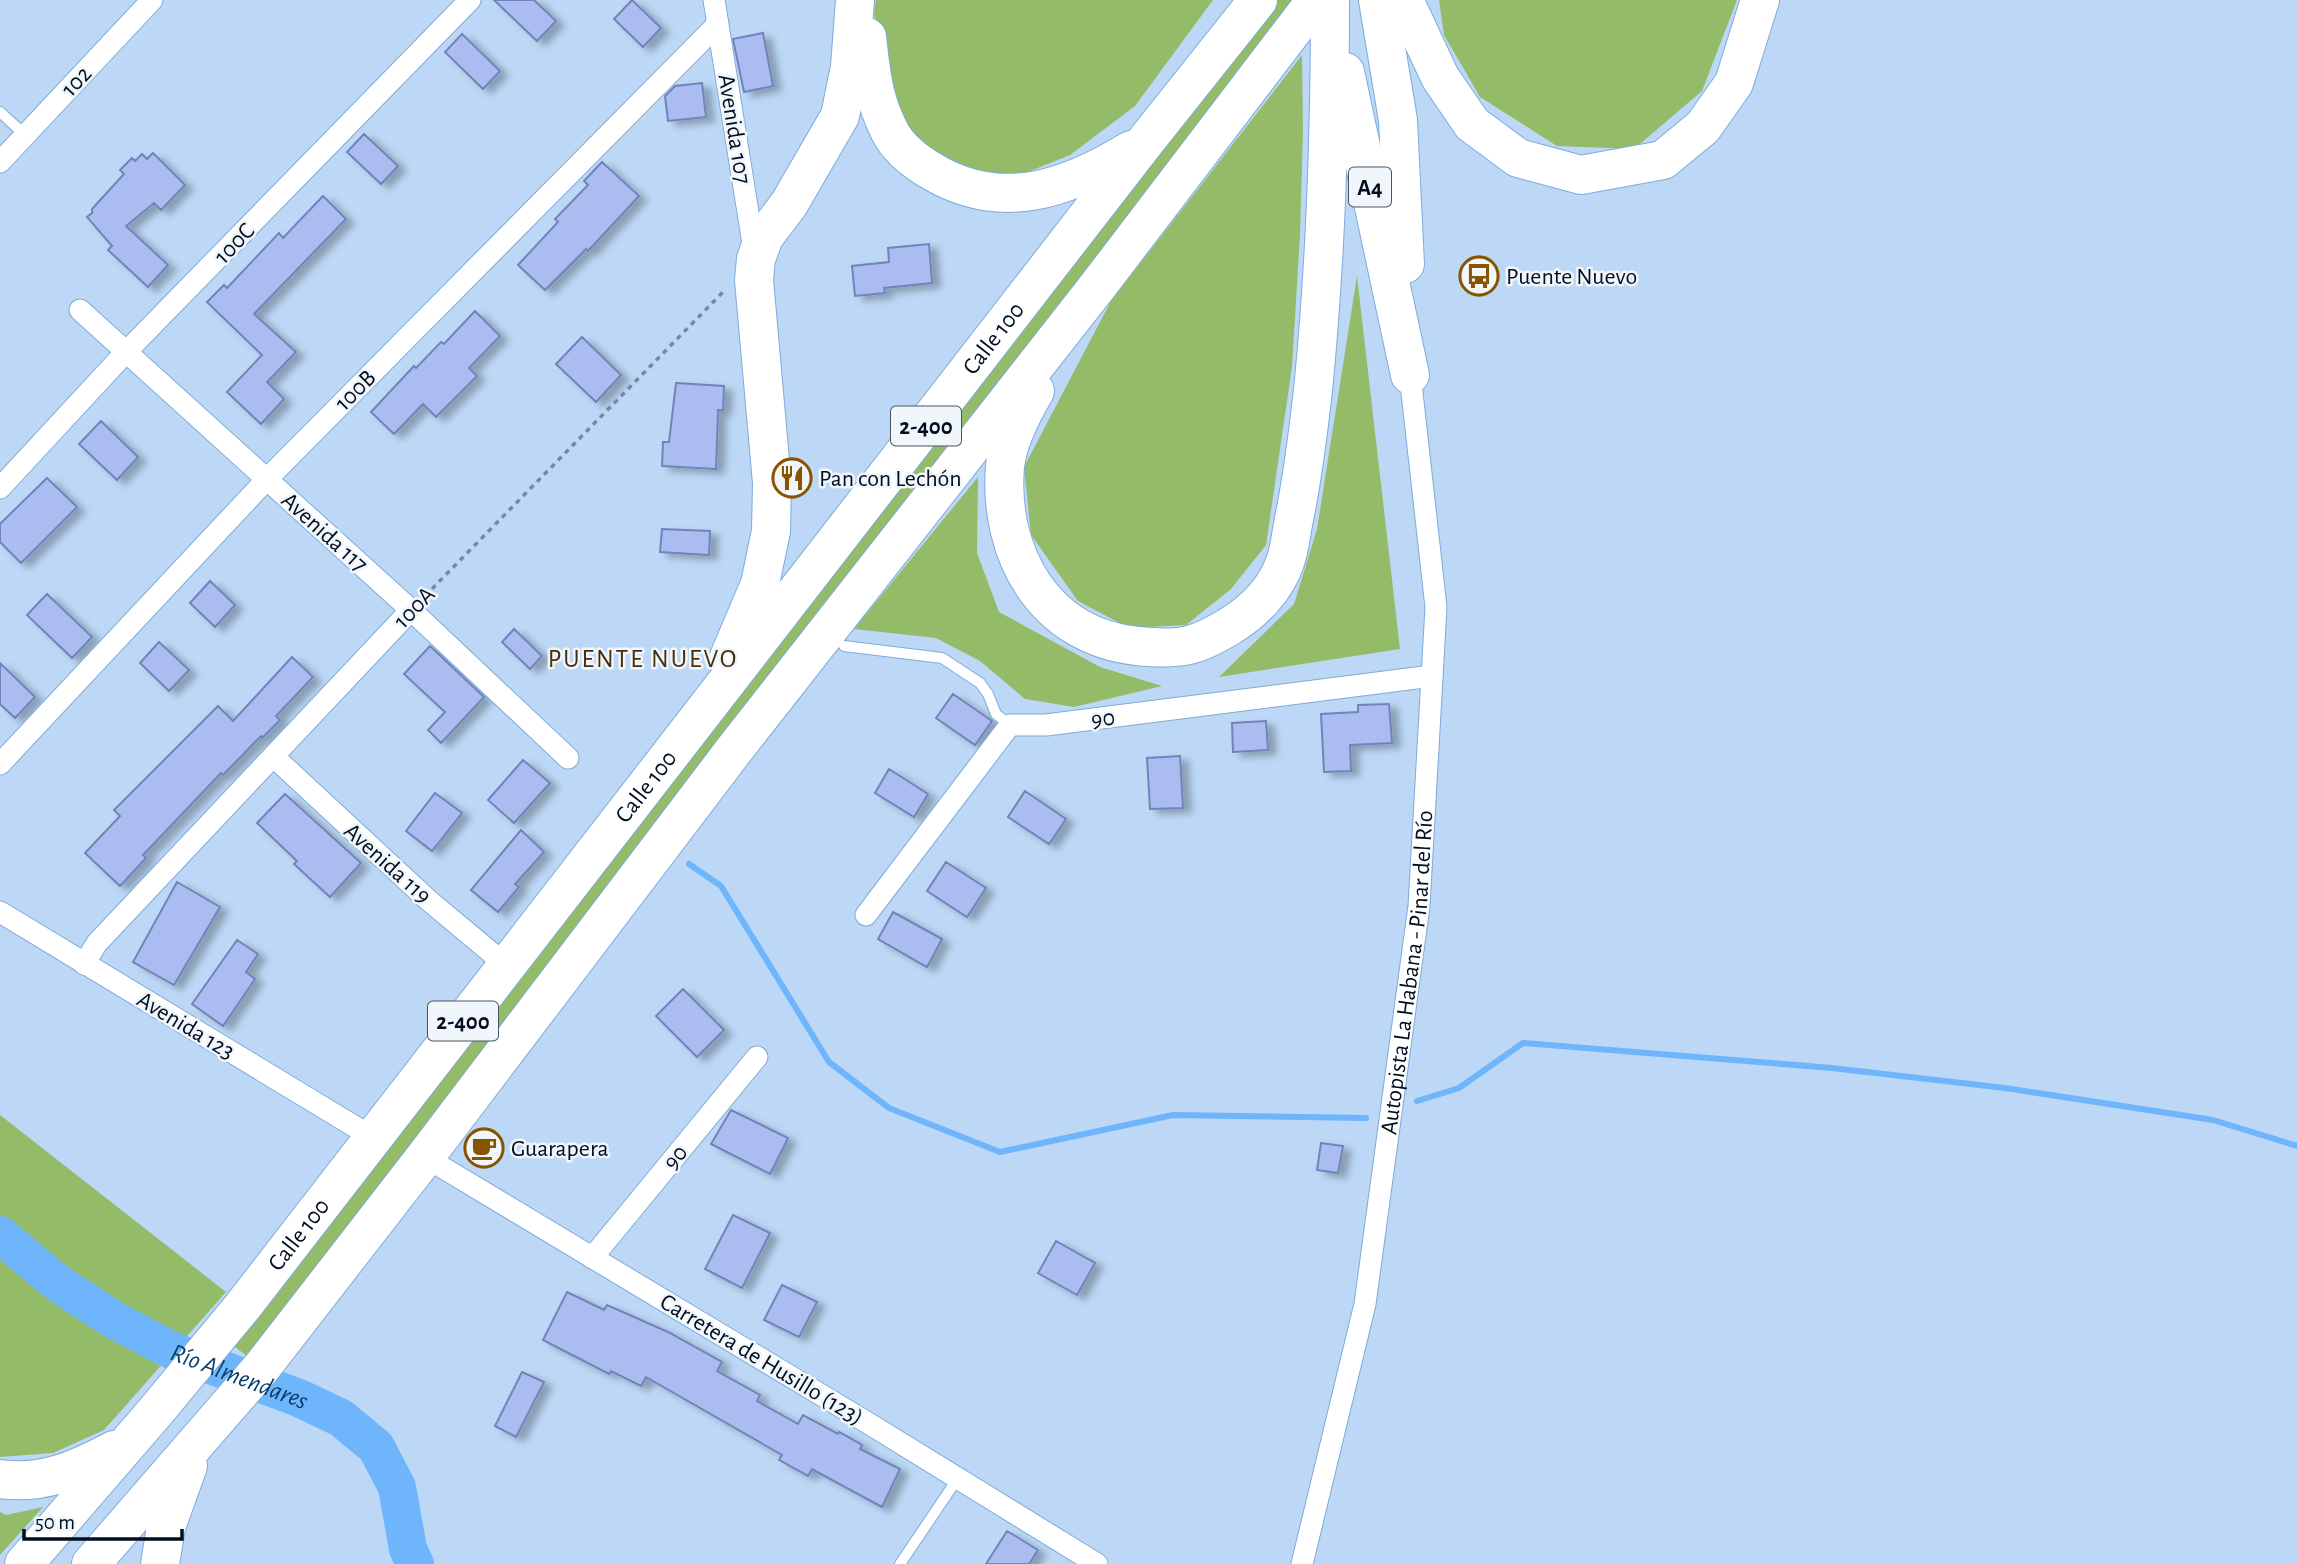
<svg xmlns="http://www.w3.org/2000/svg" width="2297" height="1564" font-family="'Alegreya Sans',sans-serif">
<style>
.green{fill:#94bb68}
.lines{fill:none;stroke-linecap:round;stroke-linejoin:round}
.stream{stroke:#6eb5fc;stroke-width:6}
.river{stroke:#6eb5fc;stroke-width:38}
.building{fill:#abbdf0;stroke:#7184ba;stroke-width:2;filter:url(#shadow)}
.lane-casing{stroke:#7dabdb;stroke-width:12}
.street-casing{stroke:#7dabdb;stroke-width:23}
.highway-casing{stroke:#7dabdb;stroke-width:40}
.path{stroke:#748aa3;stroke-width:3.5;stroke-dasharray:5 5;stroke-linecap:butt}
.lane{stroke:#fff;stroke-width:10}
.street{stroke:#fff;stroke-width:21}
.highway{stroke:#fff;stroke-width:38}
.labels{text-anchor:middle;stroke-width:5;stroke-linejoin:round;paint-order:stroke}
.shield{fill:#f1f6fb;stroke:#495461;stroke-width:2}
.shield-label{font-size:23px;font-weight:bold;fill:#010e1f}
.street-label{font-size:24px;fill:#010e1f;stroke:#f1f6fb}
.poi-label{font-size:24px;fill:#010e1f;stroke:#f1f6fb;text-anchor:start}
.neighbourhood-label{font-size:26px;letter-spacing:2px;fill:#472e0c;stroke:#f1f6fb}
.water-label{font-size:26px;font-style:italic;fill:#093e6b;stroke:#f1f6fb}
</style>
<defs>
<filter id="shadow"><feDropShadow dx="8" dy="4.5" stdDeviation="3.5" flood-color="#0004"/></filter>
</defs>
<rect width="100%" height="100%" fill="#bcd8f6"/>
<path class="green" d="M876,0H1213L1135,106L1070,155L1013,178L966,172L928,153L900,124L881,65L874,11Z
M1274,0H1300L252,1360L230,1343Z
M1439,0H1737L1702,91L1634,149L1557,146L1480,97L1444,35Z
M1302,55L1303,131L1300,235L1292,367L1266,545L1231,589L1186,625L1129,628L1078,601L1031,535L1024,467L1111,301Z
M1357,276L1400,649L1219,677L1294,604L1317,529Z
M978,477L977,553L999,612L1100,667L1162,686L1074,707L1025,699L980,661L936,638L854,629Z
M0,1115L226,1292L104,1430L53,1453L0,1457Z
M43,1507L0,1555V1512L6,1515Z"/>
<g class="lines">
<path class="stream" d="M689,864L721,886L829,1062L889,1108L1000,1152L1173,1115L1366,1118
M1417,1101L1459,1088L1523,1043L1832,1068L2005,1088L2213,1120L2297,1146"/>
<path class="river" id="s1" d="M0,1235L59,1284L114,1320L173,1351L299,1398L341,1418L376,1447L397,1487L408,1549L415,1564"/>
</g>
<path class="building" d="M494,0H534L556,21L537,41Z
M632,0L661,28L643,47L614,19Z
M763,33L773,86L744,92L733,39Z
M462,34L500,71L483,89L445,52Z
M702,83L706,117L668,121L665,96L675,86Z
M364,134L398,166L381,184L347,152Z
M153,153L185,185L161,210L154,203L126,226L168,265L148,287L108,250L112,246L87,217L92,213V209L124,174L120,170L132,158L135,161L142,154L147,159Z
M602,162L639,196L588,251L586,249L545,290L518,265L558,222L555,219L588,185L584,181Z
M323,196L346,219L254,314L296,352L267,382L284,399L261,424L227,392L262,355L207,302L224,285L227,288L279,233L283,238Z
M929,244L932,283L884,288L885,293L855,296L852,266L889,262L888,248Z
M475,311L500,336L469,368L477,376L436,417L423,404L394,434L371,412L414,366L416,368L441,342L444,344Z
M582,337L621,375L596,402L556,364Z
M676,383L724,386L723,410H718L716,469L662,466L663,442H669Z
M101,421L138,457L117,480L79,444Z
M47,478L77,507L21,563L0,542V524Z
M662,529L710,531L709,555L660,552Z
M210,581L235,605L215,627L190,603Z
M47,594L92,637L72,658L27,615Z
M514,629L542,656L530,669L502,642Z
M159,642L189,670L169,691L140,663Z
M430,646L484,697L441,743L428,730L445,712L404,674Z
M292,657L313,677L276,716L280,720L262,738L261,736L223,775L221,773L143,855L146,858L120,886L85,853L120,816L114,810L218,706L233,721Z
M0,663L35,697L15,718L0,704Z
M953,694L992,721L975,745L936,718Z
M1389,704L1392,743L1350,745L1351,771L1324,772L1321,714L1358,712V705Z
M1266,721L1268,750L1233,752L1232,723Z
M1180,756L1183,808L1150,809L1147,758Z
M523,760L550,783L514,823L488,800Z
M889,769L928,794L914,817L875,793Z
M1025,791L1066,819L1049,844L1008,817Z
M435,793L462,813L432,851L406,831Z
M285,794L361,863L330,897L294,864L297,861L257,823Z
M521,830L544,852L515,884L519,887L498,912L471,890Z
M946,862L986,888L967,917L927,891Z
M177,882L220,907L174,985L133,962Z
M893,912L942,939L927,967L878,939Z
M237,940L258,954L246,972L255,979L223,1026L192,1004Z
M683,989L724,1030L697,1057L656,1016Z
M731,1110L788,1138L770,1174L711,1144Z
M1321,1143L1343,1146L1338,1173L1317,1170Z
M733,1215L770,1233L742,1288L705,1269Z
M1056,1241L1095,1263L1077,1295L1038,1273Z
M782,1285L817,1302L799,1337L764,1320Z
M567,1292L604,1310L607,1305L668,1332L722,1362L717,1371L760,1395L757,1401L798,1424L803,1415L838,1434L839,1432L862,1445L860,1449L900,1469L882,1507L812,1469L808,1476L779,1460L782,1455L646,1377L641,1386L611,1371L609,1374L543,1340Z
M522,1372L544,1382L516,1437L495,1426Z
M1007,1531L1038,1550L1029,1564H986Z"/>
<g class="lines">
<g class="lane-casing">
<path id="lane" d="M0,112L25,135
M844,646L942,658L980,683L988,694L996,714L1010,725
M900,1564L958,1478"/>
</g>
<g class="street-casing">
<g id="street">
<path d="M714,0L754,250"/>
<path d="M0,162L152,0"/>
<path d="M80,310L411,610L568,758"/>
<path d="M0,488L125,353L470,0"/>
<path d="M274,757L427,899L506,965"/>
<path d="M0,764L267,479L718,24"/>
<path d="M0,912L372,1137"/>
<path d="M866,915L1010,725H1046L1432,676"/>
<path d="M84,964L97,943L411,610"/>
<path d="M425,1157L868,1423L1097,1564"/>
<path d="M592,1258L757,1057"/>
<path id="s2" d="M1302,1564L1365,1304L1419,906L1436,607L1410,375"/>
</g>
</g>
<g class="highway-casing">
<g id="highway">
<path d="M1378,0L1398,120L1405,264"/>
<path d="M1404,0L1440,77L1472,124L1518,158L1581,175L1663,160L1703,127L1734,83L1760,0"/>
<path d="M867,37C871,72 873,98 889,130C898,149 917,163 935,173C1003,212 1069,188 1131,150"/>
<path d="M1345,72L1410,375"/>
<path d="M1035,391C1022,413 1008,440 1005,466C998,553 1043,636 1137,646C1179,650 1194,648 1230,626C1254,611 1276,589 1285,562C1290,549 1291,533 1294,519C1303,476 1308,434 1313,390C1326,260 1330,131 1330,0"/>
<path d="M729,657L760,584L771,531L772,483L754,280L756,259L764,237L789,204L840,116L850,67L855,0"/>
<path d="M0,1479C43,1485 76,1470 114,1450"/>
<path id="s3" d="M24,1564L156,1411L243,1306L1145,142L1258,0"/>
<path d="M91,1564L262,1367L425,1157L734,750L1097,287L1316,0"/>
<path d="M160,1564L166,1527L188,1466"/>
</g>
</g>
<path class="path" d="M425,596L726,289"/>
<use href="#lane" class="lane"/>
<use href="#street" class="street"/>
<use href="#highway" class="highway"/>
</g>
<defs>
<g id="bus-ring" transform="scale(2.0125)"><circle r="9.5" fill="#f1f6fb" stroke="#875400" stroke-width="1.5"/><path d="M-5-6H5V4H4V6H2V4H-2V6H-4V4H-5ZM-3.5-4V0h7V-4ZM-3.5 1.2v1.5H-2V1.2ZM2 1.2v1.5H3.5V1.2Z" fill="#875400"/></g>
<g id="restaurant-ring" transform="scale(2.0125)"><circle r="9.5" fill="#f1f6fb" stroke="#875400" stroke-width="1.5"/><path d="M-5-6h1v4h1v-4h1v4h1v-4h1v5L-1.5 .5V6h-2V.5L-5-1ZM5-6V6H3V1.5H1.5Q1.5-4 5-6Z" fill="#875400"/></g>
<g id="cafe-ring" transform="scale(2.0125)"><circle r="9.5" fill="#f1f6fb" stroke="#875400" stroke-width="1.5"/><path d="M-5.5-4.5H6V0H3Q3 3.5 0 3.5H-2.5Q-5.5 3.5-5.5 0ZM3-3.2v2h1.7v-2ZM-6 4.5H4V6H-6Z" fill="#875400"/></g>
</defs>
<g fill-rule="evenodd">
<use href="#bus-ring" x="1479" y="276"/>
<use href="#restaurant-ring" x="792" y="478"/>
<use href="#cafe-ring" x="484" y="1148"/>
</g>
<g class="labels">
<g class="shield">
<rect x="1349" y="167.5" width="42" height="39" rx="5"/>
<rect x="891" y="406.5" width="70" height="39" rx="5"/>
<rect x="428" y="1001.5" width="70" height="39" rx="5"/>
</g>
<g class="shield-label">
<text x="1370" y="195">A4</text>
<text x="926" y="434">2-400</text>
<text x="463" y="1029">2-400</text>
</g>
<g class="street-label">
<text transform="translate(76 81) rotate(-47)" y="8">102</text>
<text transform="translate(735 129) rotate(81)" y="8">Avenida 107</text>
<text transform="translate(234 243) rotate(-46)" y="8">100C</text>
<text dy="8" stroke="none"><textPath href="#s3" startOffset="1563">Calle 100</textPath></text>
<text transform="translate(355 390) rotate(-45)" y="8">100B</text>
<text transform="translate(325 532) rotate(42)" y="8">Avenida 117</text>
<text transform="translate(414 607) rotate(-46)" y="8">100A</text>
<text transform="translate(1103 718) rotate(-7)" y="8">90</text>
<text dy="8" stroke="none"><textPath href="#s3" startOffset="996">Calle 100</textPath></text>
<text transform="translate(388 863) rotate(42)" y="8">Avenida 119</text>
<text dy="8" stroke="none"><textPath href="#s2" startOffset="602">Autopista La Habana - Pinar del Río</textPath></text>
<text transform="translate(186 1025) rotate(31)" y="8">Avenida 123</text>
<text transform="translate(675 1157) rotate(-51)" y="8">90</text>
<text dy="8" stroke="none"><textPath href="#s3" startOffset="429">Calle 100</textPath></text>
<text transform="translate(762 1359) rotate(31)" y="8">Carretera de Husillo (123)</text>
</g>
<g class="poi-label">
<text x="1506" y="284">Puente Nuevo</text>
<text x="819" y="486">Pan con Lechón</text>
<text x="511" y="1156">Guarapera</text>
</g>
<g class="neighbourhood-label">
<text x="643" y="667">PUENTE NUEVO</text>
</g>
<g class="water-label">
<text dy="9" stroke="none"><textPath href="#s1" startOffset="280">Río Almendares</textPath></text>
</g>
</g>
<path d="M24 1529v10h158v-10" fill="none" stroke="#010e1f" stroke-width="3.5"/>
<text x="35" y="1529" font-size="21" fill="#010e1f" stroke="#f1f6fb" stroke-width="5" paint-order="stroke">50 m</text>
</svg>
